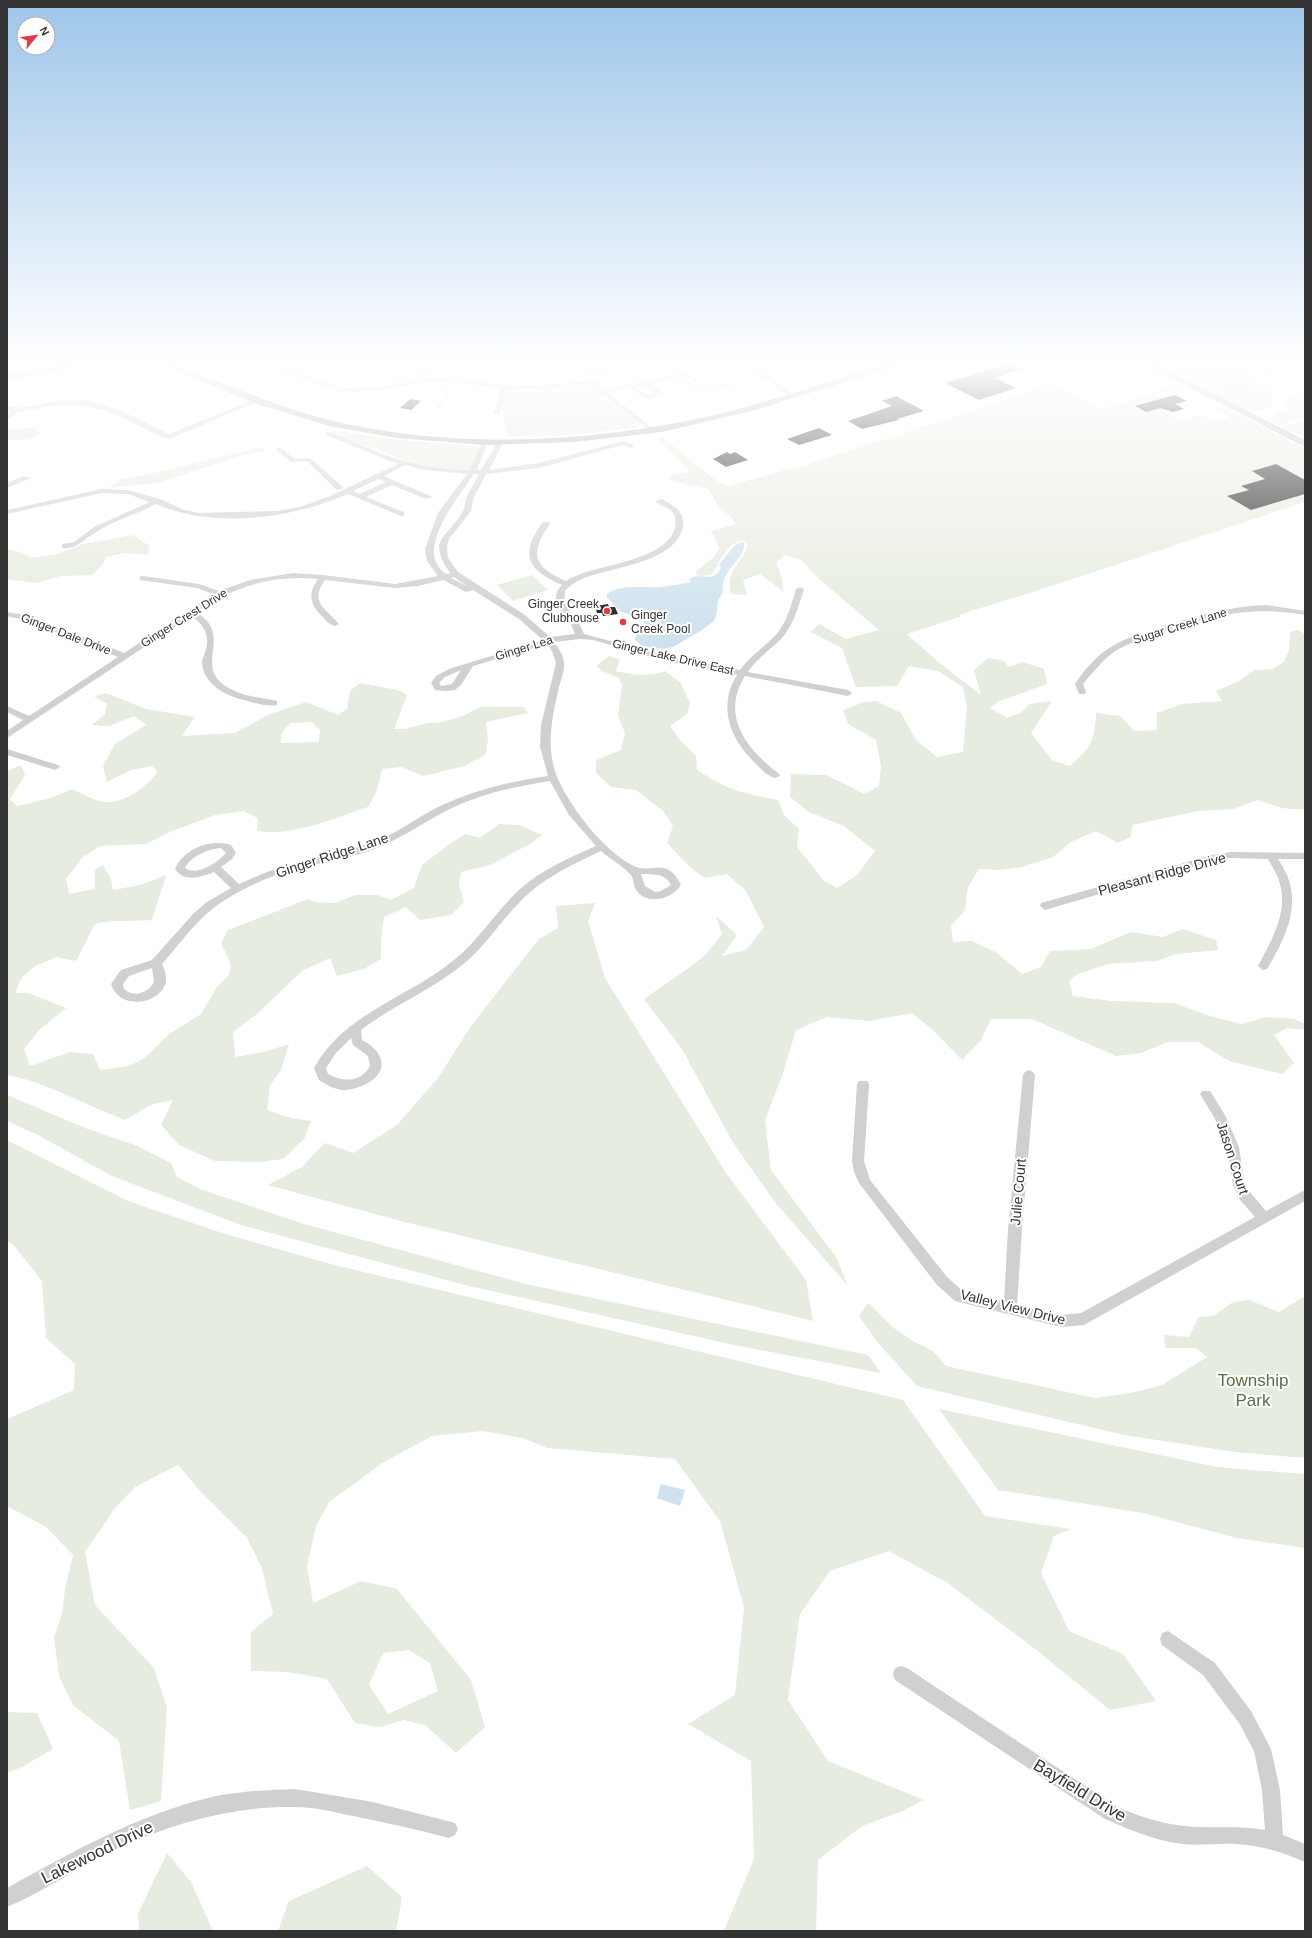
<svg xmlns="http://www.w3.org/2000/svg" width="1312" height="1938" font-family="Arial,sans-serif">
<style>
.green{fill:#e6ecdf;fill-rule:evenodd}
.water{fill:#cfe2ee}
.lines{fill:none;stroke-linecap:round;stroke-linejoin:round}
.stream{stroke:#cfe2ee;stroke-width:2}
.building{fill:#1a1a1a}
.street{fill:#d0d0d0;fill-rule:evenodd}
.secondary{fill:#bdbdbd;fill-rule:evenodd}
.primary{fill:#ababab;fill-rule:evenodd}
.poi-dot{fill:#e63946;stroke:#fff;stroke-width:1.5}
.labels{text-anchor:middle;stroke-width:4;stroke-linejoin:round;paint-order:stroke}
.far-poi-label{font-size:12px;fill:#333;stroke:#fff;text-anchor:end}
.far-street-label{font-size:12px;fill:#333;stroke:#fff}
.street-label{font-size:14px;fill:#333;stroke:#fff}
.near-park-label{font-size:17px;fill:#56703f;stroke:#fff}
.near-street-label{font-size:17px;fill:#333;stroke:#fff}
</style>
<rect width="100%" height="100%" fill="#fff"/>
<path class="green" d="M437,364H463C442,376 417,378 394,382L395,376L417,373Z
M644,364L637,368L590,379L580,369L600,364Z
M1156,364H1235L1269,391L1273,396V402C1268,410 1258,413 1248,411Z
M1243,364H1253L1276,376L1258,375Z
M1054,383L1102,409L1179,384L1182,387L1153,395L1174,391L1176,393L1161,395L1165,398L1135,406L1159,408L1172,415L1168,418L1172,423L1193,435L1173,423L1170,417L1175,415L1177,417L1176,418L1180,421C1186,419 1195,414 1202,416C1213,418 1214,423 1227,418L1228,416L1213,407L1221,406L1305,448V502L1033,592L961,614L959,617L907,634L937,661L981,695L974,670L988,658L1004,661L1008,667L1023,662L1044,669L1047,684L1000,701L990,708L1007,718L1021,713L1029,704L1052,701L1031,733L1053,761L1070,766C1091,748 1095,740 1096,713L1120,716L1134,731L1157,730V713L1182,704L1222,701L1216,691L1237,682L1255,670L1273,669L1284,662L1289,650L1290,632L1299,630L1305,635V810L1282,808L1257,800L1233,809L1198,811L1132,825L1131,837L1118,843L1096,831L1071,842L1053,857L1022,867L1001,870L979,869L968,887L965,910L951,926L953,942L972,941L997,953L1022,974L1041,967L1050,951L1091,949L1131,932L1163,937L1183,929L1216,940L1218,950L1176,954L1157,961L1108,964L1078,974L1069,981L1073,996L1111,1001L1174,1003L1213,1017L1242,1024L1266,1017L1294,1019L1305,1024V1030L1287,1028L1274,1035L1294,1063L1282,1074L1229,1061L1198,1042H1168L1141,1053L1116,1056L1032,1019H991L981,1040L962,1060L933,1030L912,1013L869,1021L827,1017L796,1030L783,1073L765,1120L771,1170L836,1257L848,1286L774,1201L732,1141L682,1049L644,999L693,965L706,954L722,934L716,916L737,935L722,956L746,950L764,927L746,891L727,874L705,878L692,869L667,843L673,826L663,811L636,790L611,787L596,773V760L621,750L625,733L618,716L622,685L619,678L602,671L596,666L609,656L620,660L616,671C633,675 649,677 665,671L680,682L690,703L687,714L670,726L680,740L696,756L697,770C727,790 743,793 778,800L784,815L799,829L797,847L824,881L837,888L857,875L875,851L844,826L809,812L790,797L791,774L826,775L865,794L879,786L881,766L876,740L848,724L843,710L864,702L876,701L901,713L916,740L937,757L963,752L967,708L963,687L938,671L909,666L897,686L856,687L842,648L811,632L819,624L846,639L879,630L818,578L801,560L786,555L776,562L781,576L784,592L760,574L743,580L747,595L731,594C724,567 748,561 747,543L743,540C722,546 723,560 711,575L699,576L695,572L715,556L719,547L711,531L736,524L730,516L720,509L708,489L669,480L673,474L690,472L668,449L655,438H663L719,483L729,486L796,467L792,470Z
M582,384C585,384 588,384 591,385C596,388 598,392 602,396C612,404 637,417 642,427L570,435L512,436L505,432C505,415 497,410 506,392Z
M1289,398L1305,399V418L1280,425L1283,426L1305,420V438L1267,419L1283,409Z
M331,430L400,440L474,446L479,449L472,468L468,470L446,469L412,463L329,432Z
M261,447L265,451L238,457L159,483L109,487L122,479L164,471Z
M132,535L150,546L148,555L125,553L106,557L103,564L92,575L61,576L36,583L7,579V549L20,552L32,558L58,554L83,544Z
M532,575L548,590L513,601L497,585Z
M360,683L398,690L407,695L394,729H405L427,723L443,722L463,716L480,707H524L528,713L486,722L488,739L486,754L465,766L423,776L401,767L382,769L377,790L368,807C335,818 292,837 257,831L258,818L243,811L215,815L170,832L146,844L100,846L82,858L66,879L69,894L95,889V870L103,865L111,879L113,890L140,885L166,875L152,920C132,922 114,919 95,924L76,961L57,957L35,966L21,978L15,993H28L66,1008L38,1031L24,1049L30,1066L70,1052L93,1054L100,1070L129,1066L145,1058L169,1034L201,1014L217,987L229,975L231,964L221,943L228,930L308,899L316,902L335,903L355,895H377L391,900L414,888L422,865L451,843L466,834L480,838L499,824L519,825L542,835L530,844L490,865L461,872L459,885L464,902L451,915L420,920L406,907L384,917L381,940V959L364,969L337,976L330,958L302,971L257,1014L233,1032L235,1057L264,1052L289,1044L281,1070L270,1085L267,1110L291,1118L311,1121L304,1139L283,1159L260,1162L215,1161L179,1145L161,1125L173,1100L153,1104L125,1120C87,1106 46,1082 7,1075V771L21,765L25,775L10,799L17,806L51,798L72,789C81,793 93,800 103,802C124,804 147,787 158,772L152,766L131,770L107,782L103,766L115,744L146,725L134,716L109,726L92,725L105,714L107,704L94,696L106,693L146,709L195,717L182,736L235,733L268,715L306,702L338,715L347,709L350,691ZM312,722L320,730L319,742L281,743V734L290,723Z
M595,903L588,921L605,978L726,1173L806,1280L813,1321L401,1221L268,1185L302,1167L325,1143L353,1153L397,1125L438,1078L471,1026L539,939L558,928L556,906Z
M7,1095L85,1128L135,1145L171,1163L177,1177L200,1189L304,1224L530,1285L868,1355L881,1373L734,1345L465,1285L241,1225L112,1176L38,1135L7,1121Z
M7,1140L128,1201L222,1233L334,1265L903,1400L985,1516L1071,1529L1054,1536L1041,1573L1069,1631L1123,1654L1156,1701L1110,1710L1039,1652L949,1584L889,1551L830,1571L800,1614L788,1700L828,1761L924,1800L905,1810L862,1826L818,1860L816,1931H724L754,1859L751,1761L688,1724L735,1695L744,1607L720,1521L675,1459L547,1448L523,1438L483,1431L432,1436L384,1462L329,1502L316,1526L307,1566L313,1603L361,1581L397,1589L471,1680L485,1727L456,1753L425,1725L404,1720L380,1727L355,1723L327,1679L287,1672L251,1671V1632L273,1614L262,1568L247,1538L202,1493L178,1465L135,1487L115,1508L85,1552L95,1605L154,1668L167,1708L161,1801L130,1810L119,1741L73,1705L59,1676L54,1637L62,1614L65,1589L73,1555L46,1527L7,1506V1419L74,1390L75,1364L46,1338L42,1281L13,1244L7,1242ZM408,1650L430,1663L438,1691L388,1714L369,1685L383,1653Z
M1305,1296V1458L1235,1452L1124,1435L917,1386L879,1344L859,1316L868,1303L894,1328L911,1340L933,1351L946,1366L1095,1398L1131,1393L1162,1385L1207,1357L1196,1348H1165L1164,1335L1189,1337L1199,1317L1213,1316L1233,1302L1249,1300L1279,1312Z
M939,1409L1217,1467L1305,1474V1548L1237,1538L1143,1513L998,1490Z
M7,1712L37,1713L53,1749L20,1768L7,1773Z
M167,1853L191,1882L213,1931H139L138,1914Z
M367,1866L402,1897L396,1931H278L289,1901Z"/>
<path class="water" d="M1220,367L1260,392L1262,401L1259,403L1254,402L1199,372Z
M34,428L40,432V434C32,439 16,442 7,439L8,430Z
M741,542H744C747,559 719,570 723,592L718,601L717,611L714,621L702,630L673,647L664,649L644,647L635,640V637L644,624L643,620L620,611L607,597V594C619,584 645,588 660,587C670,586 681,584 691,582L689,579C700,571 712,585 721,568L719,565L735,545Z
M661,1484L685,1490L680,1506L657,1498Z"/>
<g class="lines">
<path class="stream" d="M641,364L691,385L709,387L738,384
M438,407L447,396L449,375L458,364"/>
</g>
<path class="building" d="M1007,364L1021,369L995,378L1016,388L979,400L945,383Z
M1175,395L1187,401L1175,404L1184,409L1173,412L1160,408L1146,412L1135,406Z
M896,396L924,411L897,419L899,420L862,429L848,421L892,406L882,401Z
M410,399L421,401L411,410L400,408Z
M819,428L832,435L799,445L787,439Z
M727,452L730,454L735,452L748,460L726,467L713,459Z
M1276,464L1305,480V494L1251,510L1227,496L1249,490L1241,486L1265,479L1252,471Z
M608,604L609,607H615L618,614L603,616L602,613H597L595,606Z"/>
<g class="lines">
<path class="street" d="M262,364H272L341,388L378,387L426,378H451L511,386L546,385L595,380L604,390L685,372L699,381L694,382L684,376L652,383L664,394L646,399L630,388L608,393L654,429V431L652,432L594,388L592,384L546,389H506L500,413L497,415L494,413L500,388L451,382H426L378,391L340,392ZM645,385L656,393L647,395L636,387Z
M744,364H752L796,396L791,397Z
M257,398L259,399V401L169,439C154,435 139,425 124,418C82,400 61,404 17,412L15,415L7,419V414L10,412L7,410V406C26,411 48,401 68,400C104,399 138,419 169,434Z
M328,432C346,437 362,446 380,453C409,464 439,470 470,470L482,441L485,439L488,441L477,470H481L498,441L501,439L504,441L489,470L539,463L623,441L633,445L634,446L631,448L623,445L539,468L486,474L474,497L471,511L449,539L447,546L448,558L458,572L525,615L550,637L575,634L571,624L555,603L557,591L562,585C527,570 519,554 543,522H549L550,524C529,553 533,567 566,581C593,563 664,564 675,528C676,523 676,517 673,513C669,507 660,506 655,501L662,499C673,505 685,511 683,526C677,562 614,567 587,577C578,580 571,584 565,591L564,603L579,623L584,634L674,658L740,670C750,656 764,647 776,635C787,622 791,605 796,589L800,587L804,589C798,607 794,625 781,639C770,650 757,658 748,672L848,690L852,693L848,696L745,676C720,716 747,749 778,773L780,775L778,777L775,778C767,776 759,767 753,761C729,737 718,705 737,675L673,663L593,640L580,639L554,642C558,648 564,655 564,663C565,670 561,680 559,687C552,718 545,748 558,779C571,808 603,850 632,865C651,876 666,854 681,885C672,899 647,906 636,890C633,885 634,879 631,875C623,866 610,859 601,851C571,865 541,879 519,903C499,923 484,948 461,966C430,991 392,1006 361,1030L362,1040C371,1045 378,1050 381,1060C386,1079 356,1091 342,1090C333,1089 326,1084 319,1080L314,1068C344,1013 408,998 454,960C479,940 496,911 520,889C541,870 569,858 596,846L569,815L550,781C513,787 480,794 446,811C424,822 405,836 382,846C353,859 320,862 289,871C259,880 225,896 202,918C188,932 175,949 162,964C164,969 167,976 166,982C160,1005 119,1011 111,984L121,970L152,960L194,913L207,902L231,888L214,872C201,877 184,883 175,869C183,849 211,838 231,845L236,853L232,859L221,867L239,884C253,878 267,871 282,867C312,857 343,853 373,842C397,834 417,817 440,806C478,789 507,782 548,776L540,747L541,725L556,663L552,651L547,644L473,666L461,685L455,690L446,691L435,690L431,683L436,676L449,669L543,640L519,619L473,590L466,592L443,580L418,586L395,588L325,580C309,603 326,608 339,624L335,626C330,625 326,621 323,617C310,605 307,594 318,579C273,574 233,587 196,612C235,635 192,666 227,687C243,697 260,697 277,701V705C267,707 254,703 244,700C225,696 202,683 202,661C203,657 205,653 206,649C210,635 203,623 191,616L7,738V731L23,720L7,712V706L29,716L118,657L25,620L7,616V612L30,616L124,653L213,594L197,588L140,580V576H143L199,584L219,591L250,580L293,573L323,575L395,584L438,576L427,561L425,549L438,513L467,474L425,470L405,465L384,476L433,497L426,499L392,485L366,497L404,512V516H401L348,494C291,519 214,529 156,504C135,515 112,521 93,534C83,540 76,550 62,548V544L74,542L94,527L150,502L128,494L102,493L7,514V510L102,489L128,490L160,499L182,509L198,513L276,511L300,507L330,496L398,464L326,435V433ZM474,474H479C475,482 470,489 467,496C465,501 465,507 463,511C447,540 426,537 450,573L446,574C412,551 459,497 474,474ZM378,479L386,482L360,494L353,491ZM454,577L467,586L451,578ZM461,670L452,684L441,686L439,683L445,677ZM221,848L226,853C218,862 197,877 185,868C191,856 208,849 221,848ZM641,874C654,875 664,872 671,885L661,891L655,892L645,886ZM152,968L154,982C149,993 133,998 124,989L123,984L129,976ZM351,1038L353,1045L368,1056L370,1066C361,1083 342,1082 328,1074L326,1068L336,1053Z
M279,447L295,459L310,458L344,488L337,490L307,461L291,462L277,450L276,449Z
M24,476L31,478L7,488V483Z
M1267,605L1305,611V615C1249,605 1211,616 1158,634C1144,639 1128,643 1115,651C1103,660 1093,672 1083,684L1086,692L1085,694H1079L1075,684C1084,670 1096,656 1111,647C1123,639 1137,635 1151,631C1189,618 1226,606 1267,605Z
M7,749L58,765L60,767L55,770L7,755Z
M1231,852L1305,853V859H1278C1283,867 1288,875 1290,884C1298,914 1282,944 1267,969L1263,970L1258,966C1271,941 1288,914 1280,884C1278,875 1272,867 1268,859L1231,858L1216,860L1045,910L1040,906L1041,903L1212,855Z
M1029,1070L1033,1072L1035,1075L1022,1229L1017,1305L1061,1315L1081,1313L1255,1217L1240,1200L1233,1185L1227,1147L1214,1117L1200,1094L1202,1091H1210L1225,1115L1239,1147L1245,1185L1250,1192L1266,1211L1305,1190V1201L1084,1325L1061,1327L955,1301L937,1285L859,1183L854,1172L852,1161L857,1084L859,1081H867L869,1084L864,1161L870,1180L947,1277L964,1292L1004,1301L1008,1229L1023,1075L1025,1072Z
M1168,1631L1215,1663L1251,1711L1271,1749L1280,1790L1283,1835L1305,1844V1862C1282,1852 1260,1845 1235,1844C1217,1843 1200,1846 1183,1844C1156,1841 1130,1830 1105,1819L895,1680L893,1674L895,1668L901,1666L907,1668L1117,1807C1139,1816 1162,1824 1185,1826C1212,1829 1238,1825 1265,1830L1262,1790L1254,1751L1239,1723L1203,1675L1162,1645L1160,1639L1162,1633Z
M295,1789L373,1802L455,1823L458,1829L455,1835L449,1838C419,1830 388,1823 358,1817C337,1813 316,1807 295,1807C232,1806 173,1823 117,1849C79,1867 45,1891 7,1907V1888C74,1851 141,1813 216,1796C242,1791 269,1790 295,1789Z"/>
<path class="secondary" d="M62,364H82L78,367L7,381V375Z
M1144,364H1156L1305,440V447Z"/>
<path class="primary" d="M159,364H173C225,384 276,406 329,420C458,451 599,443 727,412C781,398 833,380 886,364H902L756,410L662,432L574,442L485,445L397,438L329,426L254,403Z"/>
</g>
<linearGradient id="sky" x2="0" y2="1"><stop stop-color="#9ec6ea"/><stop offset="0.57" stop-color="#fff"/><stop offset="1" stop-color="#fff" stop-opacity="0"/></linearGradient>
<rect width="1312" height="636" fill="url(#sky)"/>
<g class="poi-dot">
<circle cx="607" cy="611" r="4"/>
<circle cx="623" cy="622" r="4"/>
</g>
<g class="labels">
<g class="far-poi-label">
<text x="599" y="608">Ginger Creek<tspan x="599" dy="14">Clubhouse</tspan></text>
<text x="631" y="619" text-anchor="start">Ginger<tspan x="631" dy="14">Creek Pool</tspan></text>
</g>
<g class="far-street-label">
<text transform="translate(184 618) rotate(-32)" y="4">Ginger Crest Drive</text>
<text transform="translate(1180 626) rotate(-17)" y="4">Sugar Creek Lane</text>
<text transform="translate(66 634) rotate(21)" y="4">Ginger Dale Drive</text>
<text transform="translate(524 648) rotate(-17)" y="4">Ginger Lea</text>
<text transform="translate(673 657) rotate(13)" y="4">Ginger Lake Drive East</text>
</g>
<g class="street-label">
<text transform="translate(332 855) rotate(-18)" y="5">Ginger Ridge Lane</text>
<text transform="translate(1162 874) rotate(-15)" y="5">Pleasant Ridge Drive</text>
<text transform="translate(1233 1158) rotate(72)" y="5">Jason Court</text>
<text transform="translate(1018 1192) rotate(-85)" y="5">Julie Court</text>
<text transform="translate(1013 1307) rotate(14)" y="5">Valley View Drive</text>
</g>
<g class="near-park-label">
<text x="1253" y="1386">Township<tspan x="1253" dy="20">Park</tspan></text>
</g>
<g class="near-street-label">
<text transform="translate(1080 1790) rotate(31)" y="6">Bayfield Drive</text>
<text transform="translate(97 1852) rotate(-26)" y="6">Lakewood Drive</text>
</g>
</g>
<rect width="1312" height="1938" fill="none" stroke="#333333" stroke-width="16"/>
<g transform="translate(36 36) rotate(61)"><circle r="19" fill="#ffffff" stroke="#adadad"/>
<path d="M0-3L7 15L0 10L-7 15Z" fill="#e63946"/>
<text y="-6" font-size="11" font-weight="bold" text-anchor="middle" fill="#333333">N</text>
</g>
</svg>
